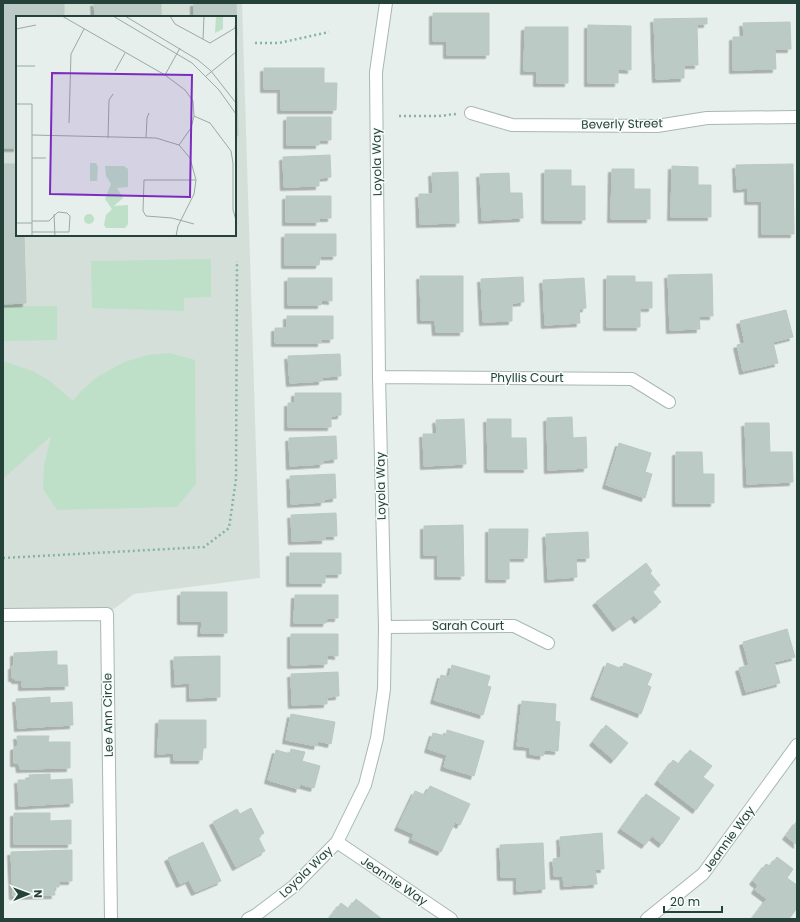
<svg xmlns="http://www.w3.org/2000/svg" width="800" height="922" font-family="Poppins,sans-serif">
<style>
.built{fill:#d4dfda;fill-rule:evenodd}
.green{fill:#bfe0c8}
.building{fill:#bbcac4;stroke:#b8c9c2;filter:url(#shadow)}
.lines{fill:none;stroke-linecap:round;stroke-linejoin:round}
.minor-casing{stroke:#a8b8b2;stroke-width:14}
.path{stroke:#86b3a5;stroke-width:2.5;stroke-dasharray:2 3;stroke-linecap:butt}
.minor{stroke:#fff;stroke-width:12}
.labels{text-anchor:middle;stroke-width:3;stroke-linejoin:round;paint-order:stroke}
.street-label{font-size:12px;fill:#24423a;stroke:#f7fbf9}
.inset-road{fill:none;stroke:#98aaa4;stroke-width:1}
.view{fill:#7b2cbf;fill-opacity:0.15;stroke:#7b2cbf;stroke-width:2}
.inset-edge{fill:none;stroke:#24423a;stroke-width:2}
</style>
<defs>
<filter id="shadow"><feDropShadow dx="-3.5" dy="3.5" stdDeviation="0" flood-color="#0004"/></filter>
</defs>
<rect width="100%" height="100%" fill="#e6efeb"/>
<path class="built" d="M3,3H242L260,578L134,594L107,614L3,615ZM17,17H235V235H17Z"/>
<path class="green" d="M211,259V297L184,298V311L92,308L91,261Z
M3,306H57V340L3,341Z
M170,353L195,360L196,484L177,507L57,510L43,489L44,466L51,436L3,479V361L33,371L50,381L73,401L81,391L97,377L124,362L148,355Z"/>
<path class="building" d="M3,3H64V17H17V148H3Z
M94,3H161V17H95Z
M194,3H236L237,36H235V17H194Z
M433,13H489V55H447V41H433Z
M707,18V24H697L698,65H684V78L656,79L654,19Z
M790,22L791,49H775L776,69L733,70V37H744L743,23Z
M588,25L631,26V70L618,69V83H588Z
M525,27H568V83H537V71H524Z
M235,38H236L238,136H235Z
M264,68H324V83H337L336,110H281V89H264Z
M287,117H331V140H319V145H287Z
M330,155L331,177L319,178V186L284,187L283,157Z
M3,164H17V235H24L26,303L3,304Z
M793,164L794,234H762V201H748V188L737,189L736,165Z
M672,166L698,167V185H711V217H671Z
M612,169H634V189H650V219H611Z
M545,170H571V186H585V220H545Z
M458,172L459,223L420,224L419,194H433L432,173Z
M509,173L510,193H522L523,218L482,220L480,174Z
M286,196H331V218H319V222H286Z
M285,234H336V256H320L319,265H285Z
M712,274L713,316H699L700,329L670,330L668,275Z
M420,276H463V332H436L435,320H421Z
M607,276H635V282H652V308H640V327H607Z
M523,277L524,302L512,303V321L483,322L481,279Z
M288,278H332V301L321,300V305H288Z
M584,278L586,308L579,309L580,323L545,325L543,280Z
M786,310L793,337L773,342L778,363L743,371L737,345L745,343L740,321Z
M287,316H333V339H321V343H275V328H287Z
M340,354L341,376L322,377V381L290,383L288,356Z
M295,393H341V415L331,416V427H288V403H295Z
M572,417L573,438L586,437L587,468L548,470L547,418Z
M464,419L466,464L424,466L423,434H437L436,420Z
M487,419H511V438H526L527,469H488Z
M745,423H769L770,452H792L793,482L747,484Z
M336,436L337,459L323,460V464L290,466L289,438Z
M619,443L651,453L645,472L652,474L645,498L606,485Z
M676,452H702L703,474H714V503H676Z
M335,474L336,498L324,499V502L291,504L290,476Z
M336,513L337,536H325V540L292,541L291,515Z
M463,525L464,576H438V555H424V526Z
M489,529H528L527,558H509V579H489Z
M588,532L589,558H576L577,577L548,579L546,534Z
M290,553H341V574H325V583H290Z
M646,563L652,571L650,573L660,585L652,591L661,602L638,620L634,615L616,628L596,602Z
M181,592H227V633H201L202,621H181Z
M295,595H338V618H327L326,623H294Z
M787,629L795,657L774,662L780,683L746,692L739,668L749,665L743,642Z
M291,634H338V656L327,655V664L291,665Z
M57,651V665H67L68,686L22,687V680H15V678H12V666H14V653Z
M220,656V697L190,698V683L175,684L174,657Z
M607,663L622,669L624,663L652,674L647,685L651,687L641,714L594,696Z
M452,665L490,676L487,686L491,687L483,715L434,700L441,675L449,677Z
M338,672L339,696L327,697V704L292,705L291,674Z
M50,697V703L72,702L73,725L18,728L16,699Z
M522,701L556,704L555,721L560,722L558,751L544,750L543,756L530,754V747L517,746Z
M291,714L335,722L331,744L318,741L317,746L286,740Z
M159,720H206V748H203L202,760H174V753L158,754Z
M606,725L628,743L614,760L593,742Z
M447,730L484,741L474,776L444,767L447,755L428,749L433,733L446,736Z
M17,736H49L48,742H70V768L20,769L19,763H14V747L18,746Z
M291,749L305,752L302,761L320,766L314,788L300,784L299,789L268,780L276,750L290,754Z
M690,750L712,766L703,777L714,785L696,810L658,781L673,760L679,764Z
M50,774V780L72,779L73,803L19,806L18,780H30L29,775Z
M430,786L470,804L460,825L455,822L441,852L412,839L414,834L398,827L415,791L425,795Z
M646,794L680,818L662,844L652,836L645,845L621,829Z
M251,808L264,833L258,837L265,851L236,867L213,822L237,809L240,814Z
M14,813H50V821L71,820V844H14Z
M797,821V845L786,836Z
M602,833L604,869H595L597,884L564,886L563,876H554L553,859L561,858L560,837Z
M203,842L221,881L195,892L189,880L180,884L168,858Z
M543,843L545,889L517,891V877H501L500,845Z
M72,850V881H59V887H54L55,895L13,896L11,852Z
M777,857L793,869L787,878L797,885V908L789,919H752L767,899L755,890L758,885L753,881L766,864L770,866Z
M356,899L382,919H329L341,903L349,909Z"/>
<g class="lines">
<g class="minor-casing">
<path id="minor" d="M471,113L512,125L657,126L707,118L797,117
M379,377L632,379L669,402
M3,615L107,614L111,919
M385,627L514,626L548,643
M337,842L451,919
M248,919L256,915L294,886L337,842L365,785L377,738L384,689L385,627L379,377L376,72L386,3
M647,919L703,874L797,745"/>
</g>
<path class="path" d="M255,43H279L329,32
M399,116H439L456,114
M3,558L204,547L229,528L236,479L237,261"/>
<use href="#minor" class="minor"/>
</g>
<g class="labels">
<g class="street-label">
<text transform="translate(622 124) rotate(-1)" y="4">Beverly Street</text>
<text transform="translate(377 162) rotate(-91)" y="4">Loyola Way</text>
<text x="527" y="382">Phyllis Court</text>
<text transform="translate(381 486) rotate(-91)" y="4">Loyola Way</text>
<text x="468" y="630">Sarah Court</text>
<text transform="translate(108 715) rotate(-91)" y="4">Lee Ann Circle</text>
<text transform="translate(729 839) rotate(-54)" y="4">Jeannie Way</text>
<text transform="translate(306 872) rotate(-44)" y="4">Loyola Way</text>
<text transform="translate(394 881) rotate(34)" y="4">Jeannie Way</text>
</g>
</g>
<g transform="translate(16 16)">
<rect width="220" height="220" fill="#e6efeb"/>
<path d="M200,0H207V13L199,17ZM74,147H80L82,151L81,165H74ZM89,150H108L112,153V171L101,172L107,182L98,190L112,189V208L109,212H90L88,209L90,199L96,193L89,183L95,168L90,160ZM68 203a5 5 0 1 1 10 0a5 5 0 1 1-10 0Z" fill="#bfe0c8"/>
<path class="inset-road" d="M46,0L149,59L169,74L177,85L178,100L175,112L163,129M97,0L176,47L203,74L220,98M109,0L182,44L195,55L220,87M154,0L159,8L194,27L219,12L220,5M0,13L20,9M187,23L188,0M0,50H19M99,55L109,37M149,59L164,32M190,60L220,36M0,88H16V220M178,100L194,107L215,135L217,147V194L220,204M53,107L55,38L68,13M16,119L140,122L163,129L174,142L180,164L178,178L162,210L160,220M92,122L93,84L97,78M130,122L131,102L133,97M16,142H30M38,198L39,220M16,205H33L42,196L51,197L54,200L53,216H16M0,207H16M178,208L156,202L130,200L127,195L128,164H180"/>
<path class="view" d="M36,57L176,59L174,181L34,178Z"/>
<rect width="220" height="220" class="inset-edge"/>
</g>
<rect width="800" height="922" fill="none" stroke="#24423a" stroke-width="8"/>
<g transform="translate(28 894) rotate(89)" stroke="#f7fbf9" stroke-width="3" paint-order="stroke">
<path d="M0-3L7 15L0 10L-7 15Z" fill="#24423a"/>
<text y="-6" font-size="11" font-weight="bold" text-anchor="middle" fill="#24423a">N</text>
</g>
<path d="M664 906v6h58v-6" fill="none" stroke="#24423a" stroke-width="2"/>
<text x="670" y="906" font-size="12" fill="#24423a" stroke="#f7fbf9" stroke-width="3" paint-order="stroke">20 m</text>
</svg>
